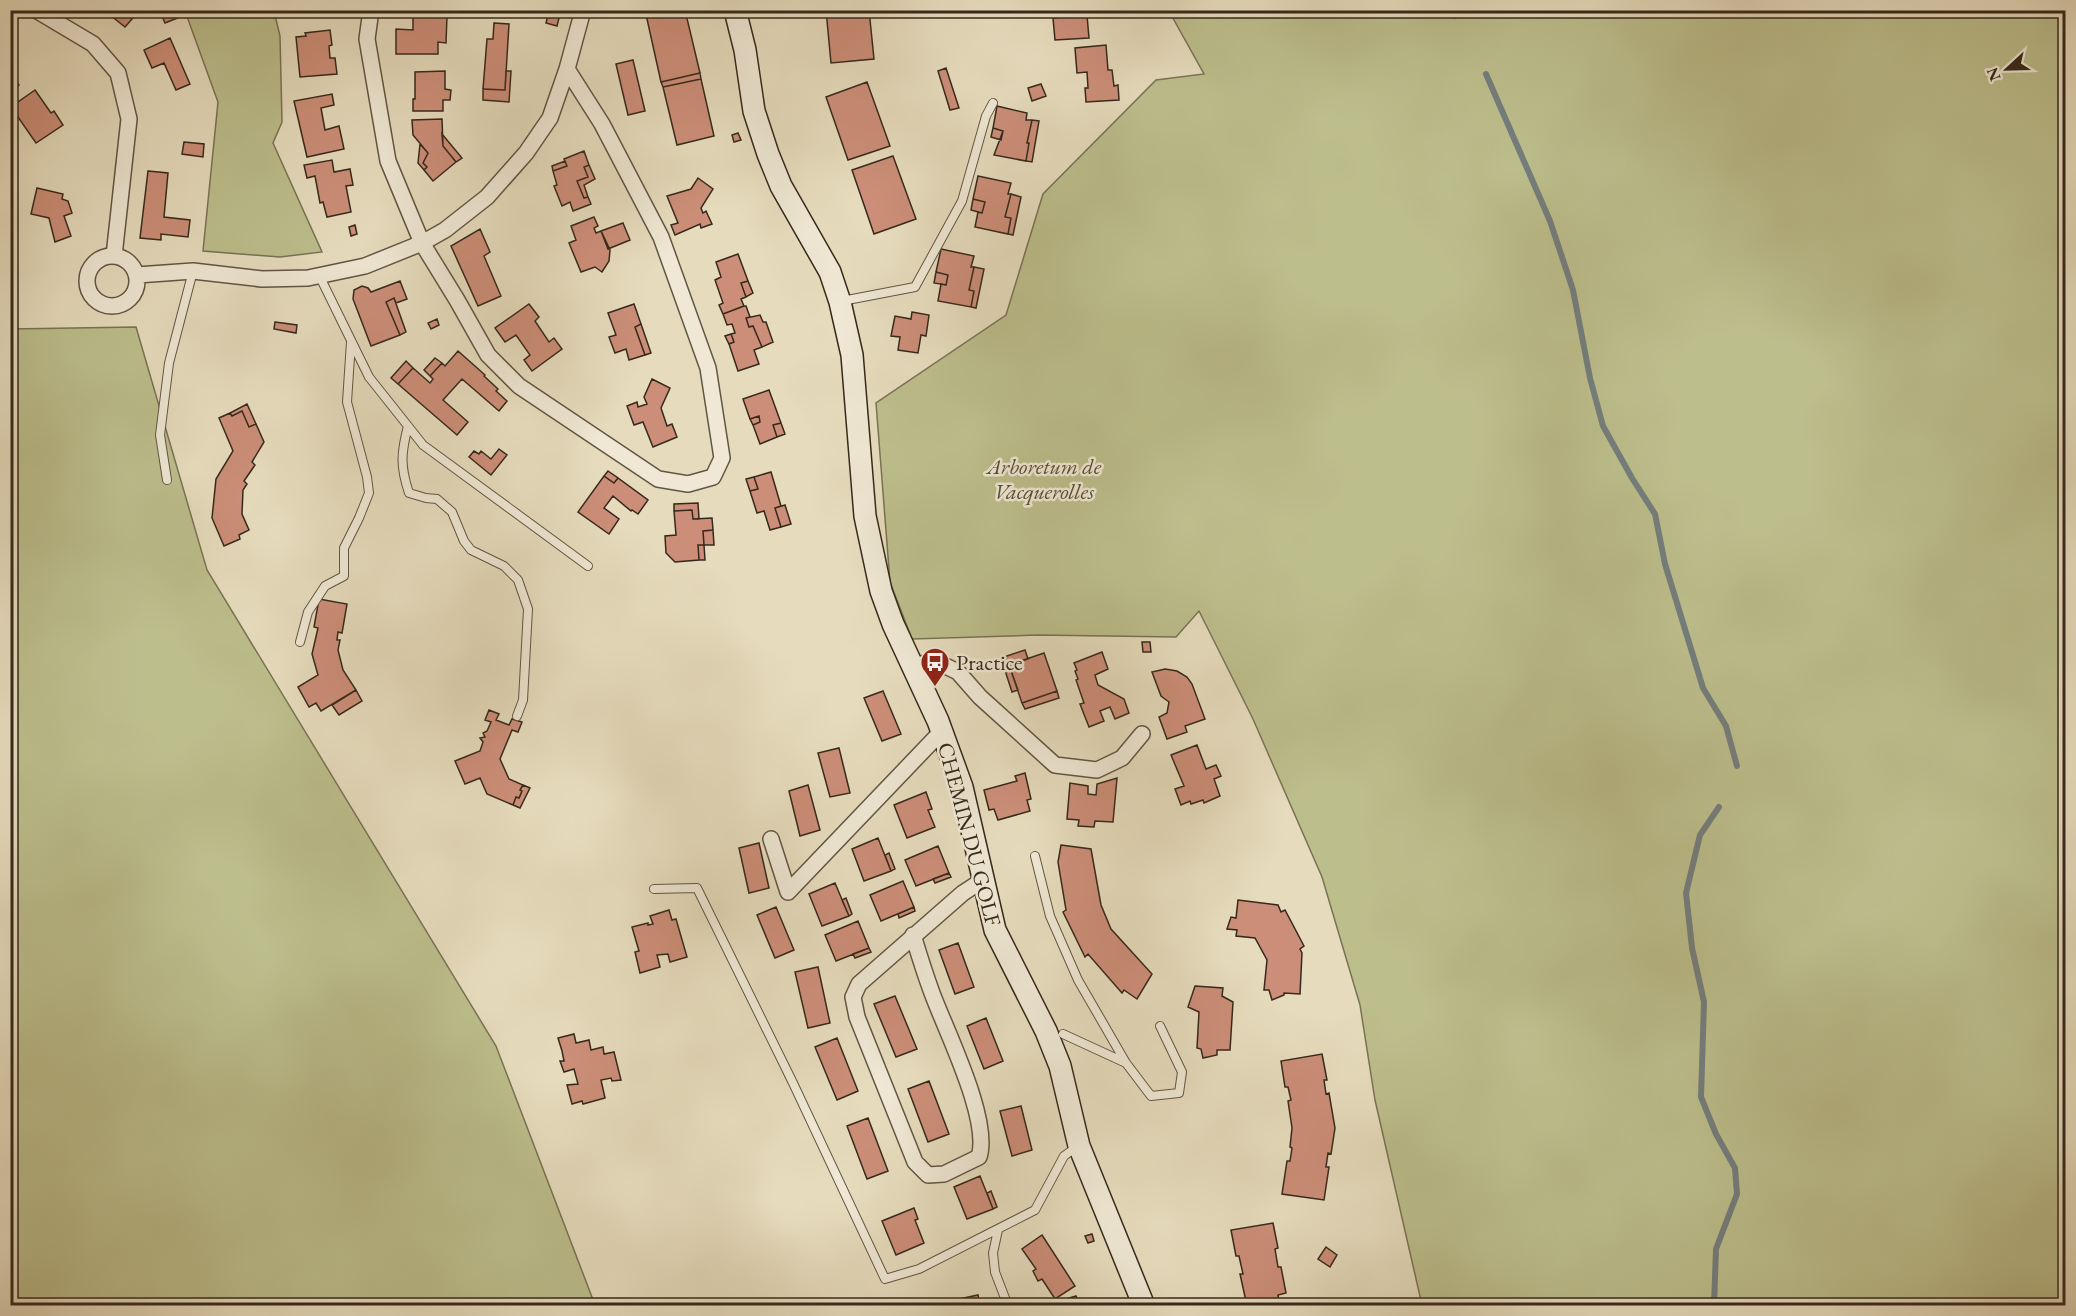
<svg xmlns="http://www.w3.org/2000/svg" width="2076" height="1316" font-family="'EB Garamond',serif">
<style>
.green{fill:#bcbe8c;stroke:#797354;stroke-width:1.5}
.lines{fill:none;stroke-linecap:round;stroke-linejoin:round}
.stream{stroke:#747e7d;stroke-width:6}
.building{fill:#cc8e78;stroke:#36281c;stroke-width:1.5}
.lane-casing{stroke:#625544;stroke-width:10}
.street-casing{stroke:#625544;stroke-width:18}
.secondary-casing{stroke:#36281c;stroke-width:24}
.lane{stroke:#efe8d4;stroke-width:8}
.street{stroke:#efe8d4;stroke-width:15}
.secondary{stroke:#efe8d4;stroke-width:21}
.labels{text-anchor:middle;stroke-width:5;stroke-linejoin:round;paint-order:stroke}
.park-label{font-size:22px;font-style:italic;fill:#584e38;stroke:#efe8d4}
.poi-label{font-size:22px;fill:#36281c;stroke:#efe8d4;text-anchor:start}
.street-label{font-size:22px;fill:#36281c;stroke:#efe8d4}
</style>
<rect width="100%" height="100%" fill="#e6dcbd"/>
<filter id="stains"><feTurbulence type="fractalNoise" baseFrequency=".00333" numOctaves="4"/><feColorMatrix values="0 0 0 0 .2 0 0 0 0 .09 0 0 0 0 .02 0 0 0 .5 -.17"/></filter>
<radialGradient id="worn" r=".72"><stop offset=".6" stop-color="#630" stop-opacity="0"/><stop offset="1" stop-color="#630" stop-opacity=".3"/></radialGradient>
<path class="green" d="M185,11H274L280,36L282,122L273,143L322,252L280,257L203,251L218,102Z
M1169,11H2065V1305H1422L1375,1100L1360,1005L1322,877L1253,719L1199,611L1176,637L1038,635L912,639L890,582L876,403L1006,315L1043,194L1156,80L1204,74Z
M136,327L207,570L496,1046L595,1305H11L10,329Z"/>
<g class="lines">
<path class="stream" d="M1449,10L1455,16
M1486,74L1550,221L1573,290L1590,378L1603,426L1632,478L1655,514L1665,564L1703,688L1726,726L1737,766
M1714,1306L1716,1249L1737,1194L1735,1168L1716,1134L1701,1097L1704,1002L1692,948L1686,893L1700,835L1719,807"/>
</g>
<path class="building" d="M136,10L138,12L125,27L105,11Z
M162,10H177L180,17L165,23L160,11Z
M294,10H320L321,12L296,17Z
M432,10H450V16H447L446,43L438,42V54H396V29L413,30V16H431Z
M549,10H561L557,26L546,23Z
M645,10H685L700,73L661,82Z
M826,10H869L874,59L831,63Z
M1061,10H1091V14L1087,15L1089,38L1055,40L1053,18L1061,17Z
M494,23L509,24L505,90L483,89L487,39H493Z
M330,30L332,45L329,46L330,58H335L337,74L300,77L296,37L306,36L305,33Z
M170,38L190,84L176,90L164,63L152,68L144,50Z
M1106,45L1108,70H1112L1114,86L1118,85L1119,100L1086,102L1085,88H1088L1087,72L1077,73L1075,48Z
M633,60L645,111L628,115L616,64Z
M946,68L959,108L950,110L938,71Z
M445,71V89L451,90L450,100H443V111H413V99H415V72Z
M506,71H511L509,102L483,100V89L505,90Z
M700,73L701,79L663,87L661,82Z
M10,75L19,85L10,92Z
M701,79L714,136L677,145L663,87Z
M867,82L890,146L848,160L826,97Z
M1041,84L1046,96L1032,101L1028,88Z
M35,90L51,113L54,111L63,125L36,143L11,107Z
M332,94L334,105L321,108L325,130L339,126L344,149L307,157L294,101Z
M997,106L1027,113L1026,120H1032L1027,143H1029L1026,161L994,155L1003,131L993,128Z
M442,119L443,146L456,162L433,181L424,170L427,167L423,163L428,153L413,135L412,120Z
M1032,120L1039,121L1032,162L1026,161L1029,143H1027Z
M993,128L1003,131L1001,140L991,137Z
M738,133L741,140L734,142L732,135Z
M442,134L462,158L456,162L443,146Z
M184,142L204,144L203,157L182,154Z
M420,144L428,153L423,163L427,167L424,170L418,163Z
M584,151L589,165L584,167L588,177L577,181L584,198L588,197L591,204L573,211L570,202L562,206L554,186L557,185L553,171L567,166L564,159Z
M893,156L916,219L874,234L852,170Z
M332,160L334,172L350,169L353,185L346,186L351,212L327,217L323,202L320,203L315,176L307,178L304,165Z
M565,161L567,166L553,171L552,166Z
M589,165L595,179L584,185L588,197L584,198L577,181L588,177L584,167Z
M148,171L168,173L164,217L190,220L188,237L161,234V240L140,238Z
M978,176L1011,183L1008,194H1011L1005,217L1011,218L1008,234L975,227L978,212L982,213L985,202L973,199Z
M698,178L713,189L701,208L703,213L706,211L712,224L701,228L700,224L675,235L671,225L678,223L667,196L691,189Z
M37,188L63,194L62,199L68,201L72,213L64,216L71,236L55,242L49,218L31,214Z
M1011,194L1021,197L1013,235L1008,234L1011,218L1005,217Z
M973,199L985,202L982,213L971,210Z
M594,217L598,226L594,228L596,233L601,231L610,250L609,261L602,272L595,267L581,272L569,243L576,240L571,226Z
M623,223L630,240L608,249L601,231Z
M355,225L357,234L351,236L349,227Z
M480,229L490,252L484,256L501,296L478,306L451,246Z
M941,249L974,256L971,267H974L969,290L974,291L971,307L938,301L941,284L946,285L948,275L936,272Z
M738,254L748,281L741,283L746,297L741,299L744,306L723,314L719,305L723,303L715,280L721,277L716,262Z
M974,267L984,269L976,308L971,307L974,291L969,290Z
M936,272L948,275L946,285L934,283Z
M400,281L407,299L396,303L394,298L386,302L400,335L371,346L353,299L354,290L362,286L368,288L371,292Z
M748,281L753,293L746,297L741,283Z
M394,298L406,332L400,335L386,302Z
M529,304L539,317L535,321L549,342L554,338L562,349L532,371L524,360L530,355L516,335L505,342L495,328Z
M634,304L641,324L635,327L645,355L629,360L626,349L615,353L609,337L616,335L608,313Z
M744,306H746L750,317L746,318L749,327L753,326L762,347L754,350L759,364L738,371L729,344L734,342L731,334L735,333L732,324L727,325L723,314Z
M912,312L929,315L926,336L921,335L918,353L898,350L900,337L891,336L895,316L911,319Z
M760,315L763,322H766L773,342L762,347L753,326L749,327L746,318Z
M437,319L439,325L431,329L428,323Z
M275,322L297,325L296,333L274,329Z
M641,324L651,353L645,355L635,327Z
M731,334L734,342L729,344L725,336Z
M458,351L485,375L484,376L498,389L496,391L507,401L499,411L462,379L443,400L468,422L457,435L398,384L413,368L430,383L433,379L430,376L442,363L445,366Z
M435,358L442,363L430,376L424,370Z
M406,361L413,368L398,384L391,378Z
M652,379L670,388L661,408L667,426L672,424L677,437L653,447L643,422L634,425L627,406L637,402L638,407L647,404L644,397Z
M769,390L781,423L773,425L777,437L760,444L753,425L760,422L759,416L750,419L743,399Z
M247,404L256,424L249,427L242,411L232,416L230,413Z
M242,411L249,427L256,424L264,442L252,462L255,465L244,481L247,484L243,490L242,514L249,530L239,535L240,539L224,546L212,518L216,479L233,451L219,418L230,413L232,416Z
M759,416L760,422L753,425L750,419Z
M781,423L785,434L777,437L773,425Z
M499,449L507,455L491,475L469,457L474,451L479,454L481,451L491,459Z
M608,471L618,478L614,483L604,476Z
M771,472L781,506L775,508L781,527L770,530L764,511L757,513L750,491L758,489L754,477Z
M604,476L614,483L618,478L648,500L638,514L632,510L631,511L613,496L604,508L619,519L609,534L578,512Z
M754,477L758,489L750,491L746,479Z
M698,503L699,519H693L692,510L674,511V504Z
M785,505L791,524L781,527L775,508Z
M692,510L693,519L712,518L713,530L703,531L704,545H698L699,560L675,562L666,553L665,536L676,535L674,511Z
M713,530L714,545H704L703,531Z
M698,545H704L705,560H699Z
M319,599L347,604L342,633L338,632L337,640H340L338,650L343,670L356,690L321,711L316,703L309,707L298,687L318,675L312,654L318,628L314,627Z
M1142,642H1150L1151,652H1143Z
M1025,650L1028,659L1009,665L1018,690L1012,692L1001,658Z
M1102,652L1108,669L1095,675L1098,685L1124,699L1129,713L1115,719L1110,707L1100,711L1104,721L1089,727L1080,704L1084,703L1076,680L1078,679L1075,671L1077,670L1074,663Z
M1044,653L1057,691L1022,703L1009,665Z
M1165,669L1177,671L1187,677L1192,684L1205,719L1185,726L1187,732L1167,739L1159,717L1167,713L1169,702L1161,696L1152,672Z
M356,690L362,701L339,715L332,705Z
M883,691L901,734L882,741L864,698Z
M1057,691L1059,698L1025,709L1022,703Z
M489,710L499,714L496,720L509,725L512,719L522,722L518,732L512,730L500,759L509,779L523,785L520,790L522,791L519,798L516,797L513,805L487,794L480,778L465,784L455,761L480,751L483,742L480,738L485,737L483,733L487,731L491,722L485,720Z
M1197,745L1206,769L1216,765L1221,776L1214,779L1220,796L1204,803L1203,800L1191,804L1190,801L1181,805L1175,789L1184,786L1171,755Z
M839,748L850,793L830,797L818,753Z
M1025,773L1031,799L1027,800L1030,811L998,820L994,809L989,810L984,790L1017,781L1015,776Z
M1117,778L1113,822L1095,821L1094,827L1078,826L1079,820L1067,819L1070,783L1088,786V794L1096,795L1097,784Z
M523,785L530,788L520,808L513,805L516,797L519,798L522,791L520,790Z
M808,785L820,830L800,836L789,791Z
M926,792L932,809L928,810L935,827L907,838L894,805Z
M878,838L891,871L864,881L852,849Z
M759,843L769,888L749,893L739,848Z
M1061,845L1091,849L1101,905L1111,929L1152,974L1137,999L1124,990L1122,993L1088,954L1085,957L1063,912L1066,910L1058,862Z
M938,846L949,873L916,886L905,860Z
M889,853L895,869L891,871L885,855Z
M949,873L951,877L935,883L933,879Z
M903,881L914,907L881,921L870,895Z
M835,883L849,916L822,926L809,894Z
M846,898L852,914L849,916L842,900Z
M1238,900L1278,905L1281,912L1285,910L1304,946L1300,949L1302,953L1300,994L1284,993V995L1272,1000L1269,990H1264L1267,960L1255,938L1236,936L1237,930L1227,929L1231,917L1236,918Z
M776,907L794,950L775,958L757,915Z
M914,907L915,911L899,918L898,914Z
M669,910L672,920L676,919L687,957L670,962L668,954L657,955L660,967L640,973L635,952L639,951L632,927L648,923V925L653,924L650,916Z
M858,921L869,948L836,961L825,935Z
M958,943L974,987L955,994L939,950Z
M869,948L871,952L855,958L853,954Z
M818,967L830,1023L808,1028L795,972Z
M1195,986L1223,988L1222,996L1233,1002L1230,1050H1217V1055L1203,1058L1201,1049L1197,1048L1199,1012L1188,1007Z
M895,996L917,1049L896,1057L874,1004Z
M986,1018L1003,1061L984,1069L967,1026Z
M574,1034L576,1043L589,1040L591,1050L603,1047L604,1054L614,1052L621,1080L612,1081L611,1078L601,1080L605,1098L583,1104L582,1101L572,1104L567,1085L578,1084L574,1069L564,1072L560,1061H564L562,1051L558,1038Z
M837,1038L858,1091L837,1100L815,1047Z
M1322,1054L1327,1080H1324L1326,1094L1329,1093L1335,1128L1331,1154L1328,1153L1326,1167H1329L1324,1200L1282,1194L1287,1161H1290L1292,1148L1290,1147L1292,1128L1288,1101L1291,1100L1288,1087H1285L1281,1061Z
M929,1081L949,1134L928,1142L908,1089Z
M1021,1106L1032,1150L1012,1156L1000,1111Z
M868,1118L888,1171L867,1179L847,1126Z
M980,1176L993,1209L967,1219L954,1187Z
M991,1191L997,1207L993,1209L987,1193Z
M914,1208L918,1219L915,1220L924,1243L896,1255L882,1221Z
M1273,1223L1278,1248L1275,1249L1278,1267H1281L1286,1293L1278,1295L1280,1306H1247L1240,1274H1243L1239,1256H1236L1231,1230Z
M1092,1234L1094,1241L1088,1243L1085,1236Z
M1042,1235L1075,1286L1055,1299L1042,1279L1038,1281L1033,1271L1036,1269L1022,1249Z
M1326,1247L1337,1255L1330,1267L1318,1259Z
M978,1295L980,1306H955L954,1300Z
M1076,1296L1081,1306H1054L1053,1303Z"/>
<g class="lines">
<g class="lane-casing">
<path id="lane" d="M319,275L369,377L423,445L588,566
M842,301L915,287L962,201L986,116L993,103
M408,426C401,453 400,466 409,493L426,498L437,499L452,512L464,541L471,550L504,566L518,580L528,609L523,700L517,716
M167,480L160,435L169,363L193,271
M300,642L308,612L325,586L344,576V548L359,518L369,493L367,477L347,402L351,342
M1035,856L1050,916L1078,980L1126,1063L1151,1096L1179,1093L1182,1072L1160,1026
M654,889L697,888L793,1083L885,1279L919,1269L1035,1210L1064,1156L1078,1146
M1063,1034L1126,1063
M998,1230L993,1253L995,1272L1008,1306"/>
</g>
<g class="street-casing">
<path id="street" d="M36,10L93,44L118,73L129,119L114,256
M371,10L367,39L388,161L422,243L457,300L488,355L519,386L658,479L688,484L713,477L722,458L708,368L661,237L602,124L567,69
M87 281a25 25 0 1 1 50 0a25 25 0 1 1-50 0Z
M137,275L193,271L262,279L308,278L365,266L422,243L445,230L487,197L526,153L550,118L567,69L583,10
M912,666L935,661L958,672L980,697L1055,765L1097,770L1122,758L1142,734
M771,839L788,892L942,731
M913,935C919,955 925,974 932,993C946,1031 991,1120 979,1157L944,1174L928,1175L915,1162L857,1017L853,997L859,984L963,893L983,880"/>
</g>
<g class="secondary-casing">
<path id="secondary" d="M735,10L745,50L754,111L768,154L781,186L830,272L840,302L852,355L865,516L881,591L893,624L938,721L962,787L995,930L1046,1031L1060,1066L1079,1146L1144,1306"/>
</g>
<use href="#lane" class="lane"/>
<use href="#street" class="street"/>
<use href="#secondary" class="secondary"/>
</g>
<defs>
<g id="bus-pin" transform="scale(1.5)"><path d="M0 17L-7.5 6A9.5 9.5 0 1 1 7.5 6Z" fill="#8f2418" stroke="#efe8d4"/><path d="M-5-6H5V4H4V6H2V4H-2V6H-4V4H-5ZM-3.5-4V0h7V-4ZM-3.5 1.2v1.5H-2V1.2ZM2 1.2v1.5H3.5V1.2Z" fill="#fff"/></g>
</defs>
<g fill-rule="evenodd">
<use href="#bus-pin" x="935" y="662"/>
</g>
<g class="labels">
<g class="park-label">
<text x="1044" y="474">Arboretum de<tspan x="1044" dy="25">Vacquerolles</tspan></text>
</g>
<g class="poi-label">
<text x="956" y="670">Practice</text>
</g>
<g class="street-label">
<text transform="translate(970 834) rotate(75)" y="8">CHEMIN DU GOLF</text>
</g>
</g>
<rect width="2076" height="1316" fill="none" stroke="#e6dcbd" stroke-width="36"/>
<rect x="12" y="12" width="2052" height="1292" fill="none" stroke="#36281c" stroke-width="3"/>
<rect x="18" y="18" width="2040" height="1280" fill="none" stroke="#36281c" stroke-width="1.5"/>
<g transform="translate(2007 69) rotate(248)" stroke="#efe8d4" stroke-width="4.5" paint-order="stroke">
<path d="M0-4.5L10 22L0 15L-10 22Z" fill="#36281c"/>
<text y="-9" font-size="16" font-weight="bold" text-anchor="middle" fill="#36281c">N</text>
</g>
<rect width="100%" height="100%" filter="url(#stains)"/>
<rect width="100%" height="100%" fill="url(#worn)"/>
</svg>
